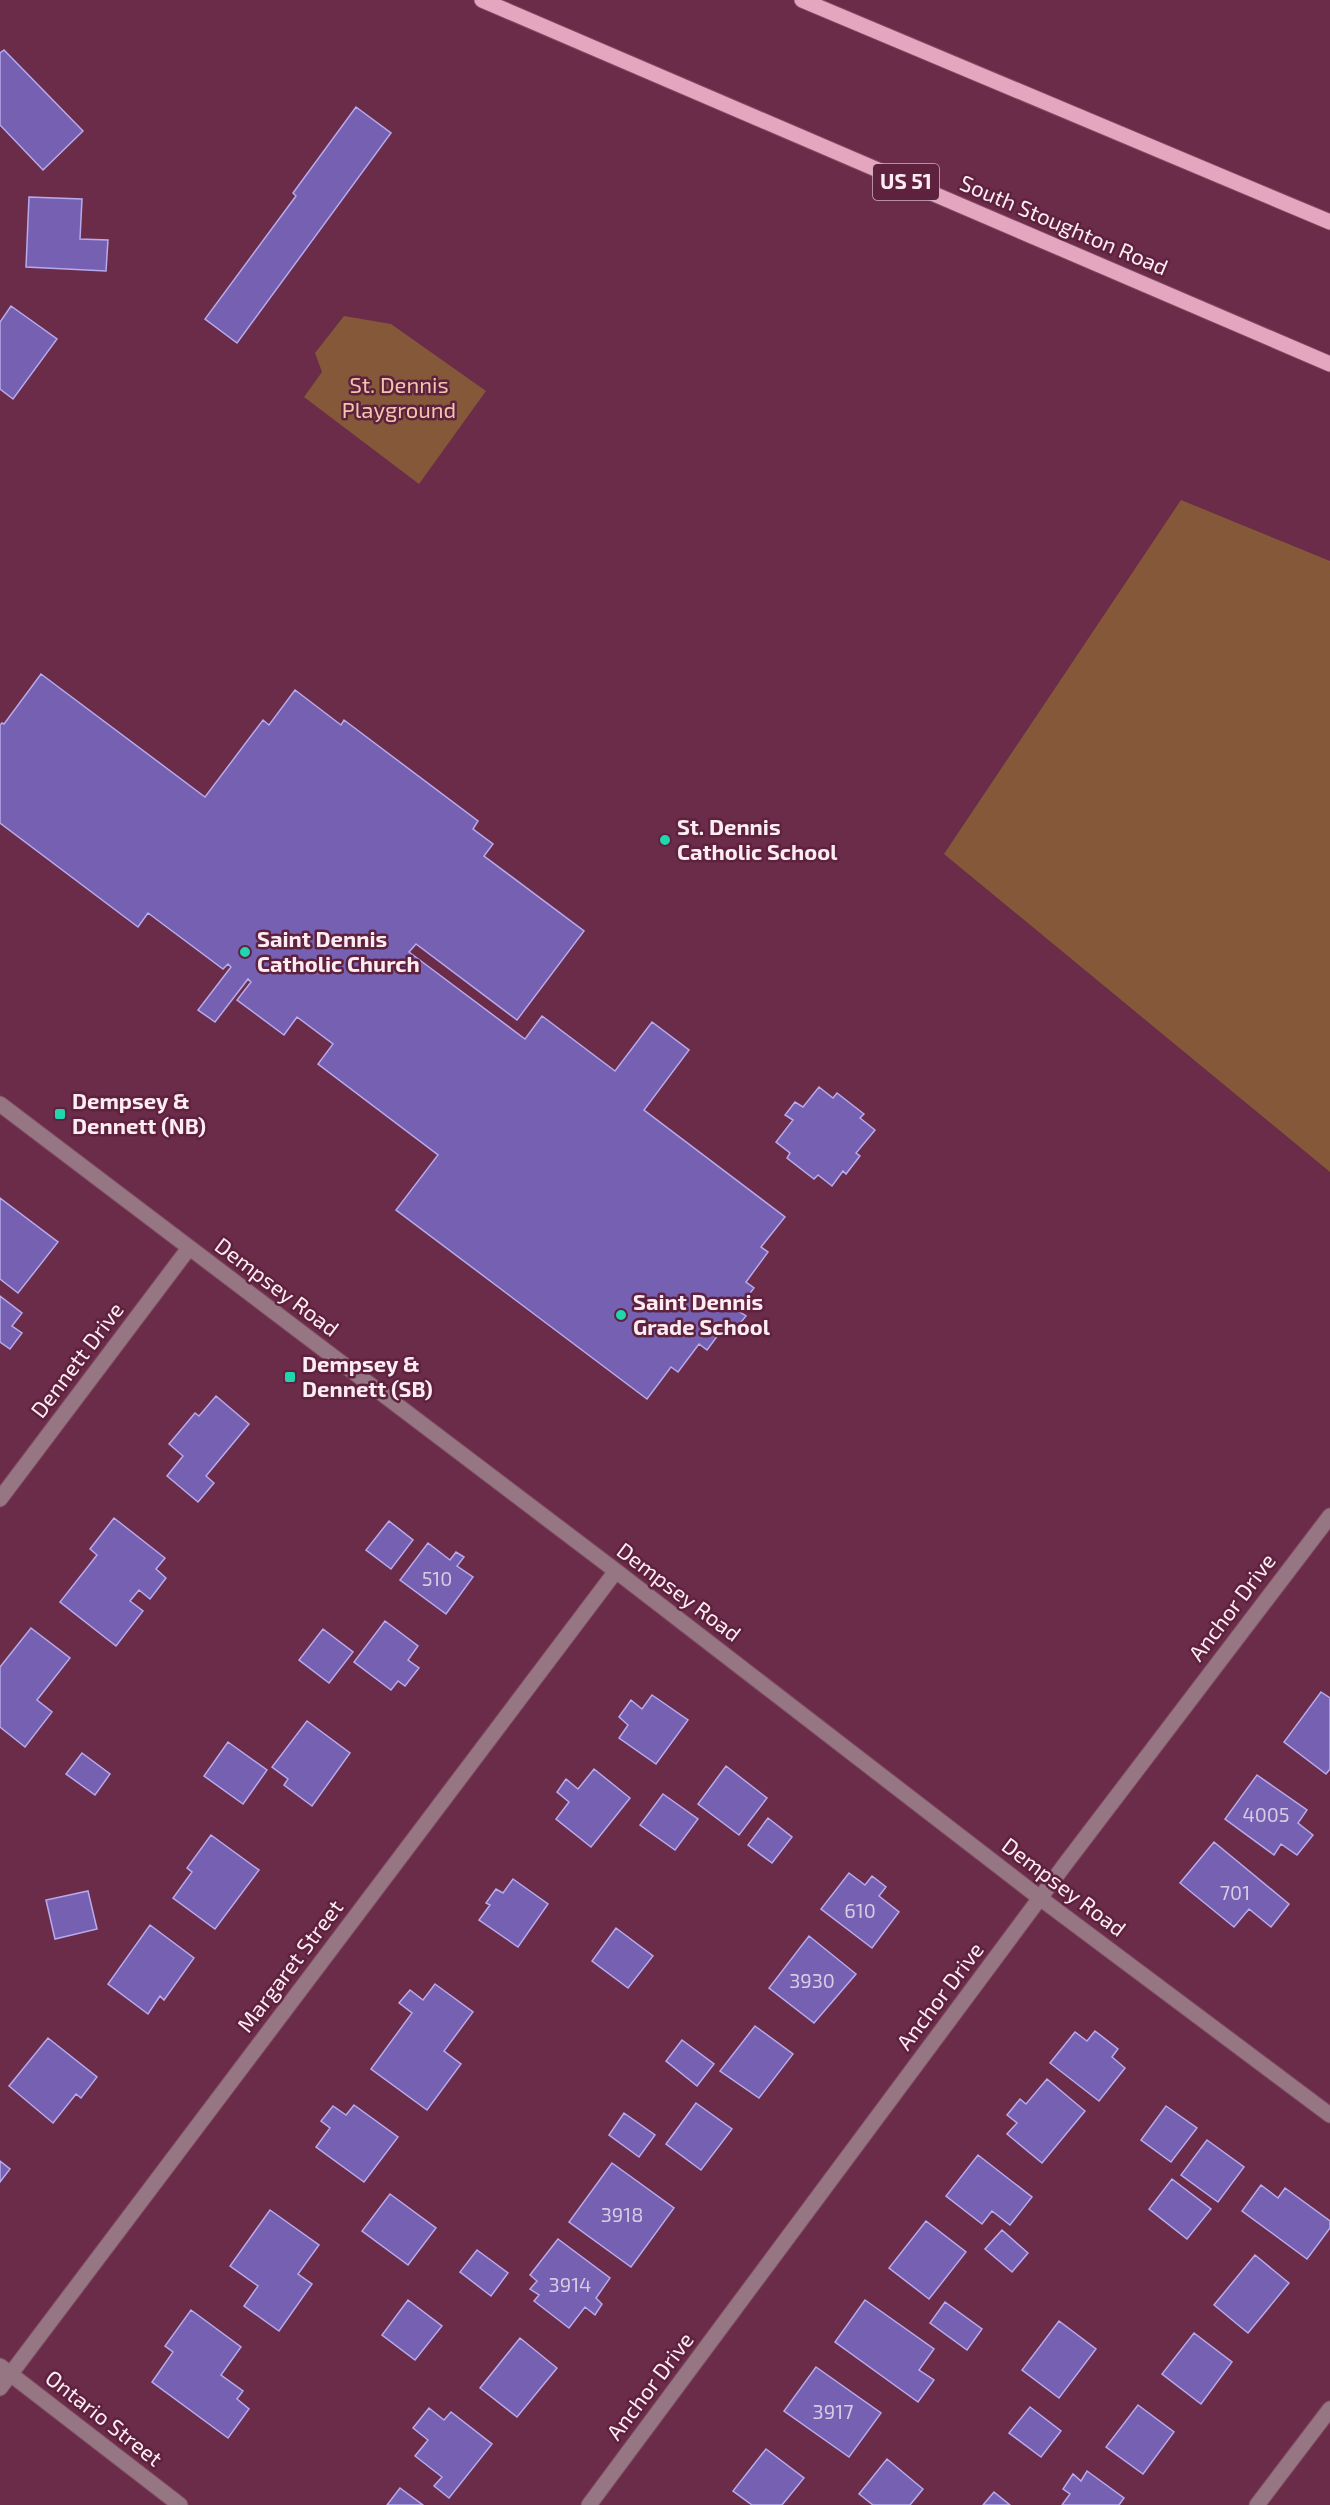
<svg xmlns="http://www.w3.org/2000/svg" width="1330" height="2505" font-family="'Exo 2',sans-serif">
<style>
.green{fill:#85583a}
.building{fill:#7560b2;stroke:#b8aaed;stroke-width:1.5}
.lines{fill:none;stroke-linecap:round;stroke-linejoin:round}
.minor-casing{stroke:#824b63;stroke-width:17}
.major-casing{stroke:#824b63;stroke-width:17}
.minor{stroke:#957682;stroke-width:15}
.major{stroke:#e4a5be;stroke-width:15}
.poi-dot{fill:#21d5af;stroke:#5e213e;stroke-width:2}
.labels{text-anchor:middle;stroke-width:5;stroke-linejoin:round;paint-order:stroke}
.number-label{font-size:20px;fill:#dbcae3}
.shield{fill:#5e213e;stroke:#cdb0bd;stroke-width:1.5}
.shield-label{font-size:21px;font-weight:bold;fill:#fdedf3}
.street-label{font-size:22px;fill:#fdedf3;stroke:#5e213e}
.park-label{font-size:22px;fill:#f2c6ab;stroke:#5e213e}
.poi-label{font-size:22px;font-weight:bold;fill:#fdedf3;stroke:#5e213e;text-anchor:start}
</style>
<rect width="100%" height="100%" fill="#6a2c48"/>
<path class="green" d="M344,316L391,324L486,391L419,484L304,397L322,372L315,353Z
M1181,500L1330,561V1172L944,854Z"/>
<path class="building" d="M4,50L83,131L43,170L0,125V53Z
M356,107L391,133L237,343L205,319L296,196L293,193Z
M29,197L82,199L80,239L108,240L106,271L26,267Z
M11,306L57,339L13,399L0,389V322Z
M41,674L205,797L263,720L269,725L295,690L341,725L344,720L478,821L473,829L493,844L484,856L584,931L517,1020L416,944L409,952L525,1039L542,1016L615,1071L652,1022L689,1050L644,1110L785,1217L761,1247L768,1252L746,1282L754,1288L737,1310L746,1316L732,1333L724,1327L707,1350L699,1344L678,1372L671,1367L647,1399L396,1210L438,1155L318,1064L333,1044L297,1017L284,1035L237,1000L251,982L248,979L215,1022L198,1010L231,967L228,964L223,969L148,913L138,927L0,823V725L2,723L4,724Z
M819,1087L833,1098L837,1093L864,1114L860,1118L875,1130L856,1153L860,1156L846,1174L843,1171L832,1186L818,1175L814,1179L787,1158L790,1153L776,1142L793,1120L785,1115L795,1102L803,1107Z
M0,1198L58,1242L18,1293L0,1279Z
M0,1296L22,1313L12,1326L22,1333L10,1349L0,1342Z
M216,1396L249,1424L206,1476L214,1483L198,1502L167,1476L183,1456L169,1444L195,1413L199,1416Z
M114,1518L165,1558L156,1569L166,1578L150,1599L139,1590L130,1601L143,1611L116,1646L60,1602L97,1555L90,1549Z
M389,1521L413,1540L391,1569L366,1550Z
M428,1543L450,1560L456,1552L464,1557L457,1566L473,1577L446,1614L400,1580Z
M385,1621L418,1646L408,1660L419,1668L405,1686L398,1681L391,1690L354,1662Z
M31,1628L70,1658L37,1700L52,1712L25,1747L0,1727V1667Z
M323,1629L353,1652L329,1683L299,1660Z
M1321,1692L1330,1698V1769L1326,1774L1284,1742Z
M652,1695L688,1720L656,1764L619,1738L628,1725L619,1717L631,1700L642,1709Z
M307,1721L350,1753L312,1806L284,1785L288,1779L272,1767Z
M228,1742L267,1770L243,1804L204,1776Z
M82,1753L110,1774L95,1795L66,1774Z
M726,1766L767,1798L739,1835L698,1804Z
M594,1769L630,1798L591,1847L556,1819L569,1802L557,1792L566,1779L578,1789Z
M1257,1775L1307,1810L1298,1823L1313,1835L1297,1855L1281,1844L1274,1855L1225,1819Z
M663,1794L698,1819L675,1850L640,1825Z
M768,1818L792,1837L772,1863L748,1845Z
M211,1835L259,1870L215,1929L173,1898L192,1872L187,1868Z
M1214,1842L1289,1904L1271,1927L1249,1909L1234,1927L1180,1883Z
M849,1873L865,1885L872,1876L886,1887L879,1896L899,1912L872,1948L821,1909Z
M513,1879L548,1904L518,1947L479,1920L490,1905L486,1903L496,1889L503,1893Z
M88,1891L97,1929L55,1939L46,1900Z
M150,1925L194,1958L164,2000L160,1996L148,2014L108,1984Z
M616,1928L653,1956L628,1988L592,1961Z
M809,1936L856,1974L814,2023L769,1988Z
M435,1984L473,2012L444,2051L461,2064L427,2110L371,2069L412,2013L399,2003L410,1990L423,2000Z
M755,2026L793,2054L759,2098L720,2071Z
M1095,2031L1118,2049L1112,2057L1125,2068L1099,2101L1050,2063L1075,2032L1087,2041Z
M48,2038L97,2077L81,2098L76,2094L53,2123L9,2086Z
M682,2040L714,2064L697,2086L666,2061Z
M1047,2079L1085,2111L1042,2163L1007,2134L1017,2123L1007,2115L1020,2099L1026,2104Z
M696,2103L732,2129L701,2170L666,2144Z
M354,2105L398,2137L364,2182L316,2147L330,2128L321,2121L333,2106L346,2115Z
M1166,2106L1197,2128L1171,2162L1141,2140Z
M624,2113L655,2135L639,2157L609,2135Z
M1207,2140L1244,2167L1218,2202L1181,2175Z
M978,2155L1032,2197L1010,2225L992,2211L982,2224L946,2196Z
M0,2161L10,2169L0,2182Z
M612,2163L674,2208L631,2267L569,2222Z
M1172,2179L1211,2209L1187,2239L1149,2209Z
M1261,2185L1278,2198L1285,2188L1330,2221V2228L1307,2259L1242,2211Z
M390,2194L436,2228L408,2265L362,2231Z
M270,2210L319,2245L298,2274L312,2284L279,2331L244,2306L258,2286L230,2266Z
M926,2221L966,2252L929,2299L889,2268Z
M1002,2230L1028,2253L1012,2272L985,2249Z
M558,2239L610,2278L596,2298L602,2304L595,2315L585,2307L569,2328L534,2301L539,2295L530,2289L537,2281L530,2275Z
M477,2250L508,2273L491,2296L460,2272Z
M1255,2255L1289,2283L1248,2333L1214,2305Z
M408,2300L442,2326L415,2360L382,2335Z
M865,2300L934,2349L919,2370L934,2380L918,2402L835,2342Z
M945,2302L982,2329L967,2350L930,2323Z
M191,2310L241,2347L221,2375L243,2391L237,2399L249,2409L228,2438L152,2382L173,2352L165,2346Z
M1059,2321L1096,2349L1059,2398L1022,2370Z
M1194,2333L1232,2362L1201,2404L1162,2374Z
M520,2338L557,2368L517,2417L480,2388Z
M816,2367L881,2413L849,2457L784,2411Z
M1138,2405L1174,2432L1143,2474L1106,2447Z
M1030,2407L1061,2431L1041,2457L1009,2433Z
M429,2408L444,2420L451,2412L492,2444L449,2498L434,2486L442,2477L415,2456L428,2440L413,2428Z
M766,2449L804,2478L782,2505H752L733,2491Z
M887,2459L923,2489L910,2505H873L859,2494Z
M1087,2471L1124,2498L1119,2505H1062L1070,2494L1063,2489L1073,2474L1081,2481Z
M400,2488L423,2505H387Z
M994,2492L1010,2505H983Z"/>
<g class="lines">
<g class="minor-casing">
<path id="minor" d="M0,1104L616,1571L1040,1898L1330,2115
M0,1499L189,1248
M0,2366L180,2505
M0,2388L616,1571
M589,2505L1066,1863L1330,1516
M1257,2505L1330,2409"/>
</g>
<g class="major-casing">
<path id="major" d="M482,0L1330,364
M802,0L1330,222"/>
</g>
<use href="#minor" class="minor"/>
<use href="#major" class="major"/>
</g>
<g class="poi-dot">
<circle cx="665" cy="840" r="6"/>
<circle cx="245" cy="952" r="6"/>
<rect x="54" y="1108" width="12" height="12" rx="3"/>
<circle cx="621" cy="1315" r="6"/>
<rect x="284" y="1371" width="12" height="12" rx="3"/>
</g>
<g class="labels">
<g class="number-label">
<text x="437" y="1586">510</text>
<text x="1266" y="1822">4005</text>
<text x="1235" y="1900">701</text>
<text x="860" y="1918">610</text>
<text x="812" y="1988">3930</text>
<text x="622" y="2222">3918</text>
<text x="570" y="2292">3914</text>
<text x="833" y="2419">3917</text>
</g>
<rect class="shield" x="873" y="164" width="66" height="36" rx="4.5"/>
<g class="shield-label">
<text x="906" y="189">US 51</text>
</g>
<g class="street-label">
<text transform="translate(1064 225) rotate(23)" y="8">South Stoughton Road</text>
<text transform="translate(277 1287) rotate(37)" y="8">Dempsey Road</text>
<text transform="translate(77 1360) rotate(-53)" y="8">Dennett Drive</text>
<text transform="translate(679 1592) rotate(37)" y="8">Dempsey Road</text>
<text transform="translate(1232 1607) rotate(-53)" y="8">Anchor Drive</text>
<text transform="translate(1064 1887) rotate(37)" y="8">Dempsey Road</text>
<text transform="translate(290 1966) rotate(-53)" y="8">Margaret Street</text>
<text transform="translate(940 1996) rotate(-53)" y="8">Anchor Drive</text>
<text transform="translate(650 2386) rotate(-53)" y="8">Anchor Drive</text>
<text transform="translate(104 2418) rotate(38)" y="8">Ontario Street</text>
</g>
<g class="park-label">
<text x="399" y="393">St. Dennis<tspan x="399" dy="25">Playground</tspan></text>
</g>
<g class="poi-label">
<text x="677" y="835">St. Dennis<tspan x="677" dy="25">Catholic School</tspan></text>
<text x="257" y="947">Saint Dennis<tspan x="257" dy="25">Catholic Church</tspan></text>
<text x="72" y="1109">Dempsey &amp;<tspan x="72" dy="25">Dennett (NB)</tspan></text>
<text x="633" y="1310">Saint Dennis<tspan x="633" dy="25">Grade School</tspan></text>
<text x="302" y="1372">Dempsey &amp;<tspan x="302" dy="25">Dennett (SB)</tspan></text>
</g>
</g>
</svg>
